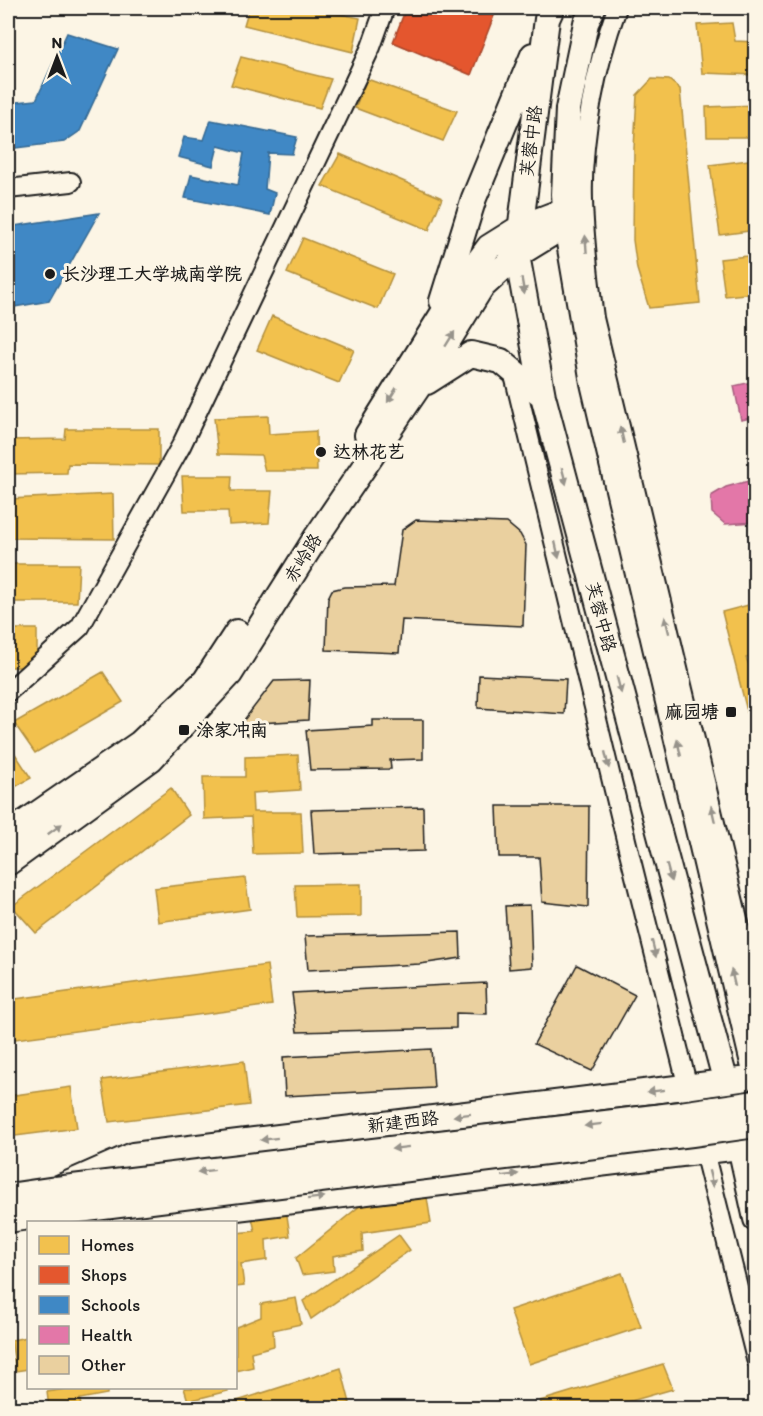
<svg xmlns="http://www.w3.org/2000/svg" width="763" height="1416" font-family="Itim,'LXGW WenKai TC',sans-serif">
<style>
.homes{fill:#f2c14e;stroke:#b2903f;stroke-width:1.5}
.shops{fill:#e4572e;stroke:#a84529;stroke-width:1.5}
.schools{fill:#3f88c5;stroke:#346892;stroke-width:1.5}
.health{fill:#e377a8;stroke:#a75c7e;stroke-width:1.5}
.building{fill:#ead09f;stroke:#1c1c1c;stroke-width:1.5}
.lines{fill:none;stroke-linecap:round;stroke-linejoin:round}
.minor-casing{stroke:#1c1c1c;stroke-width:22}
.major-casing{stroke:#1c1c1c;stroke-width:28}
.minor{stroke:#fcf5e5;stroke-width:18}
.major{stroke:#fcf5e5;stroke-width:24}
.major-bridge-casing{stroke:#1c1c1c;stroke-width:28;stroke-linecap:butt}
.major-bridge{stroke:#fcf5e5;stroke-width:24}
.oneway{fill:#97938b}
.poi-dot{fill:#1c1c1c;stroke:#fcf5e5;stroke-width:2}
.labels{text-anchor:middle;stroke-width:6;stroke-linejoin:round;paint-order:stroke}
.street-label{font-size:18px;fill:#1c1c1c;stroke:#fcf5e5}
.poi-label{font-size:18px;font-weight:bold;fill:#1c1c1c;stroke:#fcf5e5;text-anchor:start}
</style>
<rect width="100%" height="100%" fill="#fcf5e5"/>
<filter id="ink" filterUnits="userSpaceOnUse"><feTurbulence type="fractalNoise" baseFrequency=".0167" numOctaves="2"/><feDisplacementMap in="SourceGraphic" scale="12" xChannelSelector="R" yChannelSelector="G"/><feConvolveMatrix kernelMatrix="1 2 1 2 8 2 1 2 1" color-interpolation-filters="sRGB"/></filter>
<g filter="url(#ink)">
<path class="homes" d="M249,8H311L360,18L353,52L244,25Z
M732,23L735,41L756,42V75L702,73L697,25Z
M241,57L331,79L320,108L231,85Z
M367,79L457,111L443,141L355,108Z
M652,79L669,80L680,89L700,303L649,308L637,269L633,240L634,148L637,95Z
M756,105V137H707L706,107Z
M340,154L442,198L429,230L322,186Z
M756,159V230L720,235L710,165Z
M303,238L393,274L378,309L287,273Z
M756,255V293L725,296L720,259Z
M272,316L354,350L339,383L257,350Z
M268,416L269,434L316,431L317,471H265L261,455L218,454L214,418Z
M66,429H159V465L68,464L67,473L8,474V440L65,439Z
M182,476H232L231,491H272L269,523L229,525L228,511H184Z
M113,494L114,539L8,538V499Z
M8,564H79L77,602H8Z
M756,603V656L746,658L751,669L756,668V734L753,735L722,612Z
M8,629H37V667H8Z
M103,672L123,702L35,753L14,723Z
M8,743L31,778L8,791Z
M298,755L300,790L252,793L253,812H301L303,853L253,854L251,817L204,819L203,777H245V757Z
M171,788L189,815L36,933L12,906Z
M245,878L250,909L158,922L154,888Z
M361,884V916L297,917L295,885Z
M267,965L272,1005L8,1040V1000Z
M244,1061L249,1105L109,1122L102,1080Z
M71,1087L77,1128L8,1137V1096Z
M426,1191L431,1223L362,1233L363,1251L333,1256L334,1271L302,1275L296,1258L361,1205Z
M286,1209L290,1236L266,1240L267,1260L241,1264L244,1286L236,1287V1233L255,1231L251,1213Z
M399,1235L410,1250L311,1319L303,1301Z
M622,1273L641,1327L529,1364L510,1310Z
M296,1298L301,1324L273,1330L274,1346L251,1352L253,1367L236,1371V1327L261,1317V1304Z
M28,1337V1369L16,1371L11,1340Z
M663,1364L673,1389L607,1408H543L540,1401Z
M341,1368L350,1403L334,1408H236L234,1402Z
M72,1388H107V1394L80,1399L81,1408H49L47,1392Z
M184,1388H228V1391L188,1401Z"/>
<path class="shops" d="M406,8H433L455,16L458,8H497L471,75L393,42Z"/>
<path class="schools" d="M67,33L118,49L80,131L64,142L8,149V103L36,100Z
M211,120L297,137L292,154L268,153L265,189L275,193L270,215L185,198L191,175L238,185L244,153L218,146L213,166L178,157L184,137L204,140Z
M99,213L49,301L8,308V227Z"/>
<path class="health" d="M756,381V417L741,420L734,386Z
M756,479V522L725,524L712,513L711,496L726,487Z"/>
<path class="building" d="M416,520L507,523L520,534L526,545L523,626L402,620L399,653L326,650L328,598L332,590L344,587L394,586L402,530Z
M479,675L566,679L564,714L478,708Z
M310,680L308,720L259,723L250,736L237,729L274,681Z
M373,720H423V759L390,760L391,769L310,770L306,730L373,726Z
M497,806H589L588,907L542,902L539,857H499Z
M423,807L424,851L314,854L311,810Z
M530,905L532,967L509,969L505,906Z
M460,932L461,958L420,964L308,970L305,936Z
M577,965L635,995L592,1071L534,1044Z
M486,983L487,1014L456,1013V1028L297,1032L292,993Z
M431,1049L434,1088L285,1096L283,1057Z"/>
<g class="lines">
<g class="minor-casing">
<path id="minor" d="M617,8C596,65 581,139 583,200C584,239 589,279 594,318L756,994
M8,189L71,182
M513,371L627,844L756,1359
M8,692L80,627L181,446L371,47L385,8"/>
</g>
<g class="major-casing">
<path id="major" d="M552,8L547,19L517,255L543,396L726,1083L756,1219
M593,8L586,23L568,109L564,194L566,225L593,383L756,1076
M442,301L474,198L533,55
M427,382L471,354L501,361L543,396
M367,435L460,286L489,247L521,227L565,210
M8,834L140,743L205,681L237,632
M8,863L151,759L230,674L317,536L434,364L481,288L517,255L566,225
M8,1196L56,1189L133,1155L741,1080
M8,1220L63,1212L146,1219L756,1145"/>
</g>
<use href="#minor" class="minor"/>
<use href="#major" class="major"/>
<g class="major-bridge-casing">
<path id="major-bridge" d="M56,1189L680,1114L756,1103
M63,1212L692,1134L756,1125"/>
</g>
<use href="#major-bridge" class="major-bridge"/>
</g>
<defs><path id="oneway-solid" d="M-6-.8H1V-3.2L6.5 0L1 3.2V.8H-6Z" transform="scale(1.5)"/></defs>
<g class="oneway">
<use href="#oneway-solid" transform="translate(586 244) rotate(-94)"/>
<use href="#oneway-solid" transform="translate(523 286) rotate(80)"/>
<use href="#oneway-solid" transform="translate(450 339) rotate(-58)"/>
<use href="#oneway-solid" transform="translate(392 395) rotate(122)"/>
<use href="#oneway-solid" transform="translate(622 435) rotate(-103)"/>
<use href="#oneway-solid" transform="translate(564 476) rotate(75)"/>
<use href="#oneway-solid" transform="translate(557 550) rotate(77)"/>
<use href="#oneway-solid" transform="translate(667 625) rotate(-104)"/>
<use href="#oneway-solid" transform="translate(619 685) rotate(75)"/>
<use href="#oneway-solid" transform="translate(679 748) rotate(-103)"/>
<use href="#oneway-solid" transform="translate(607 760) rotate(77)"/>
<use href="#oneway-solid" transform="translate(713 814) rotate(-103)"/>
<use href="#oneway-solid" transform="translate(55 829) rotate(-36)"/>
<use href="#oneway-solid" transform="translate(669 873) rotate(75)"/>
<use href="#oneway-solid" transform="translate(654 949) rotate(76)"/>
<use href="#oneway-solid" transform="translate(733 978) rotate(-103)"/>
<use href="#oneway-solid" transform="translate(656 1091) rotate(173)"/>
<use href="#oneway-solid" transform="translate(462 1115) rotate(173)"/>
<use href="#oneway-solid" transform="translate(593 1125) rotate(173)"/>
<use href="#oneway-solid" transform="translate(269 1139) rotate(173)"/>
<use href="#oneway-solid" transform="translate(400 1148) rotate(173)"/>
<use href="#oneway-solid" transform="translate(206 1171) rotate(173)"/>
<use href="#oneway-solid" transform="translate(510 1175) rotate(-7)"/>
<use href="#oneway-solid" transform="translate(711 1179) rotate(76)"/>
<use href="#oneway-solid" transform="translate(316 1198) rotate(-7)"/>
</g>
</g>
<g class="poi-dot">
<circle cx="50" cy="274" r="6"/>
<circle cx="321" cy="452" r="6"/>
<rect x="725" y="706" width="12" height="12" rx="3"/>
<rect x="178" y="724" width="12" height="12" rx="3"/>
</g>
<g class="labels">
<g class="street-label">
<text transform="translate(531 141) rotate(-83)" y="6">芙蓉中路</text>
<text transform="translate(303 558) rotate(-58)" y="6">赤岭路</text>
<text transform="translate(601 617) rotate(75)" y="6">芙蓉中路</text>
<text transform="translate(403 1122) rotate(-7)" y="6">新建西路</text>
</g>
<g class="poi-label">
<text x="62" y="280">长沙理工大学城南学院</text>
<text x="333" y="458">达林花艺</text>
<text x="719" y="718" text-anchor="end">麻园塘</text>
<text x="196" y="736">涂家冲南</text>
</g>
</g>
<rect width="763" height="1416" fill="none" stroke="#fcf5e5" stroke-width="30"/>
<rect x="15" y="15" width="733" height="1386" fill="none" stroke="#1c1c1c" stroke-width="2" filter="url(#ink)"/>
<rect x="27" y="1221" width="210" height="168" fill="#fcf5e5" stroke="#a29e95" stroke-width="1.5"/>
<rect x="39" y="1236" width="30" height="18" fill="#f2c14e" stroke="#a29e95" stroke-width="1.5"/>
<text x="81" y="1251" font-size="18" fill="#1c1c1c">Homes</text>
<rect x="39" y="1266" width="30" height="18" fill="#e4572e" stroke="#a29e95" stroke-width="1.5"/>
<text x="81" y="1281" font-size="18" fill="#1c1c1c">Shops</text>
<rect x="39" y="1296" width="30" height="18" fill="#3f88c5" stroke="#a29e95" stroke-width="1.5"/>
<text x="81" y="1311" font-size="18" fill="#1c1c1c">Schools</text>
<rect x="39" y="1326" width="30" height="18" fill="#e377a8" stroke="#a29e95" stroke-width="1.5"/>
<text x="81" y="1341" font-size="18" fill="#1c1c1c">Health</text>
<rect x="39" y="1356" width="30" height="18" fill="#ead09f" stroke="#a29e95" stroke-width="1.5"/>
<text x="81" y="1371" font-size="18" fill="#1c1c1c">Other</text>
<g transform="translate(57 57)" stroke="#fcf5e5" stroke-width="4.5" paint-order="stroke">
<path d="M0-4.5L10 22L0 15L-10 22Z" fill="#1c1c1c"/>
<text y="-9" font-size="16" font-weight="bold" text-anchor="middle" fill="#1c1c1c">N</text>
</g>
</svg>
